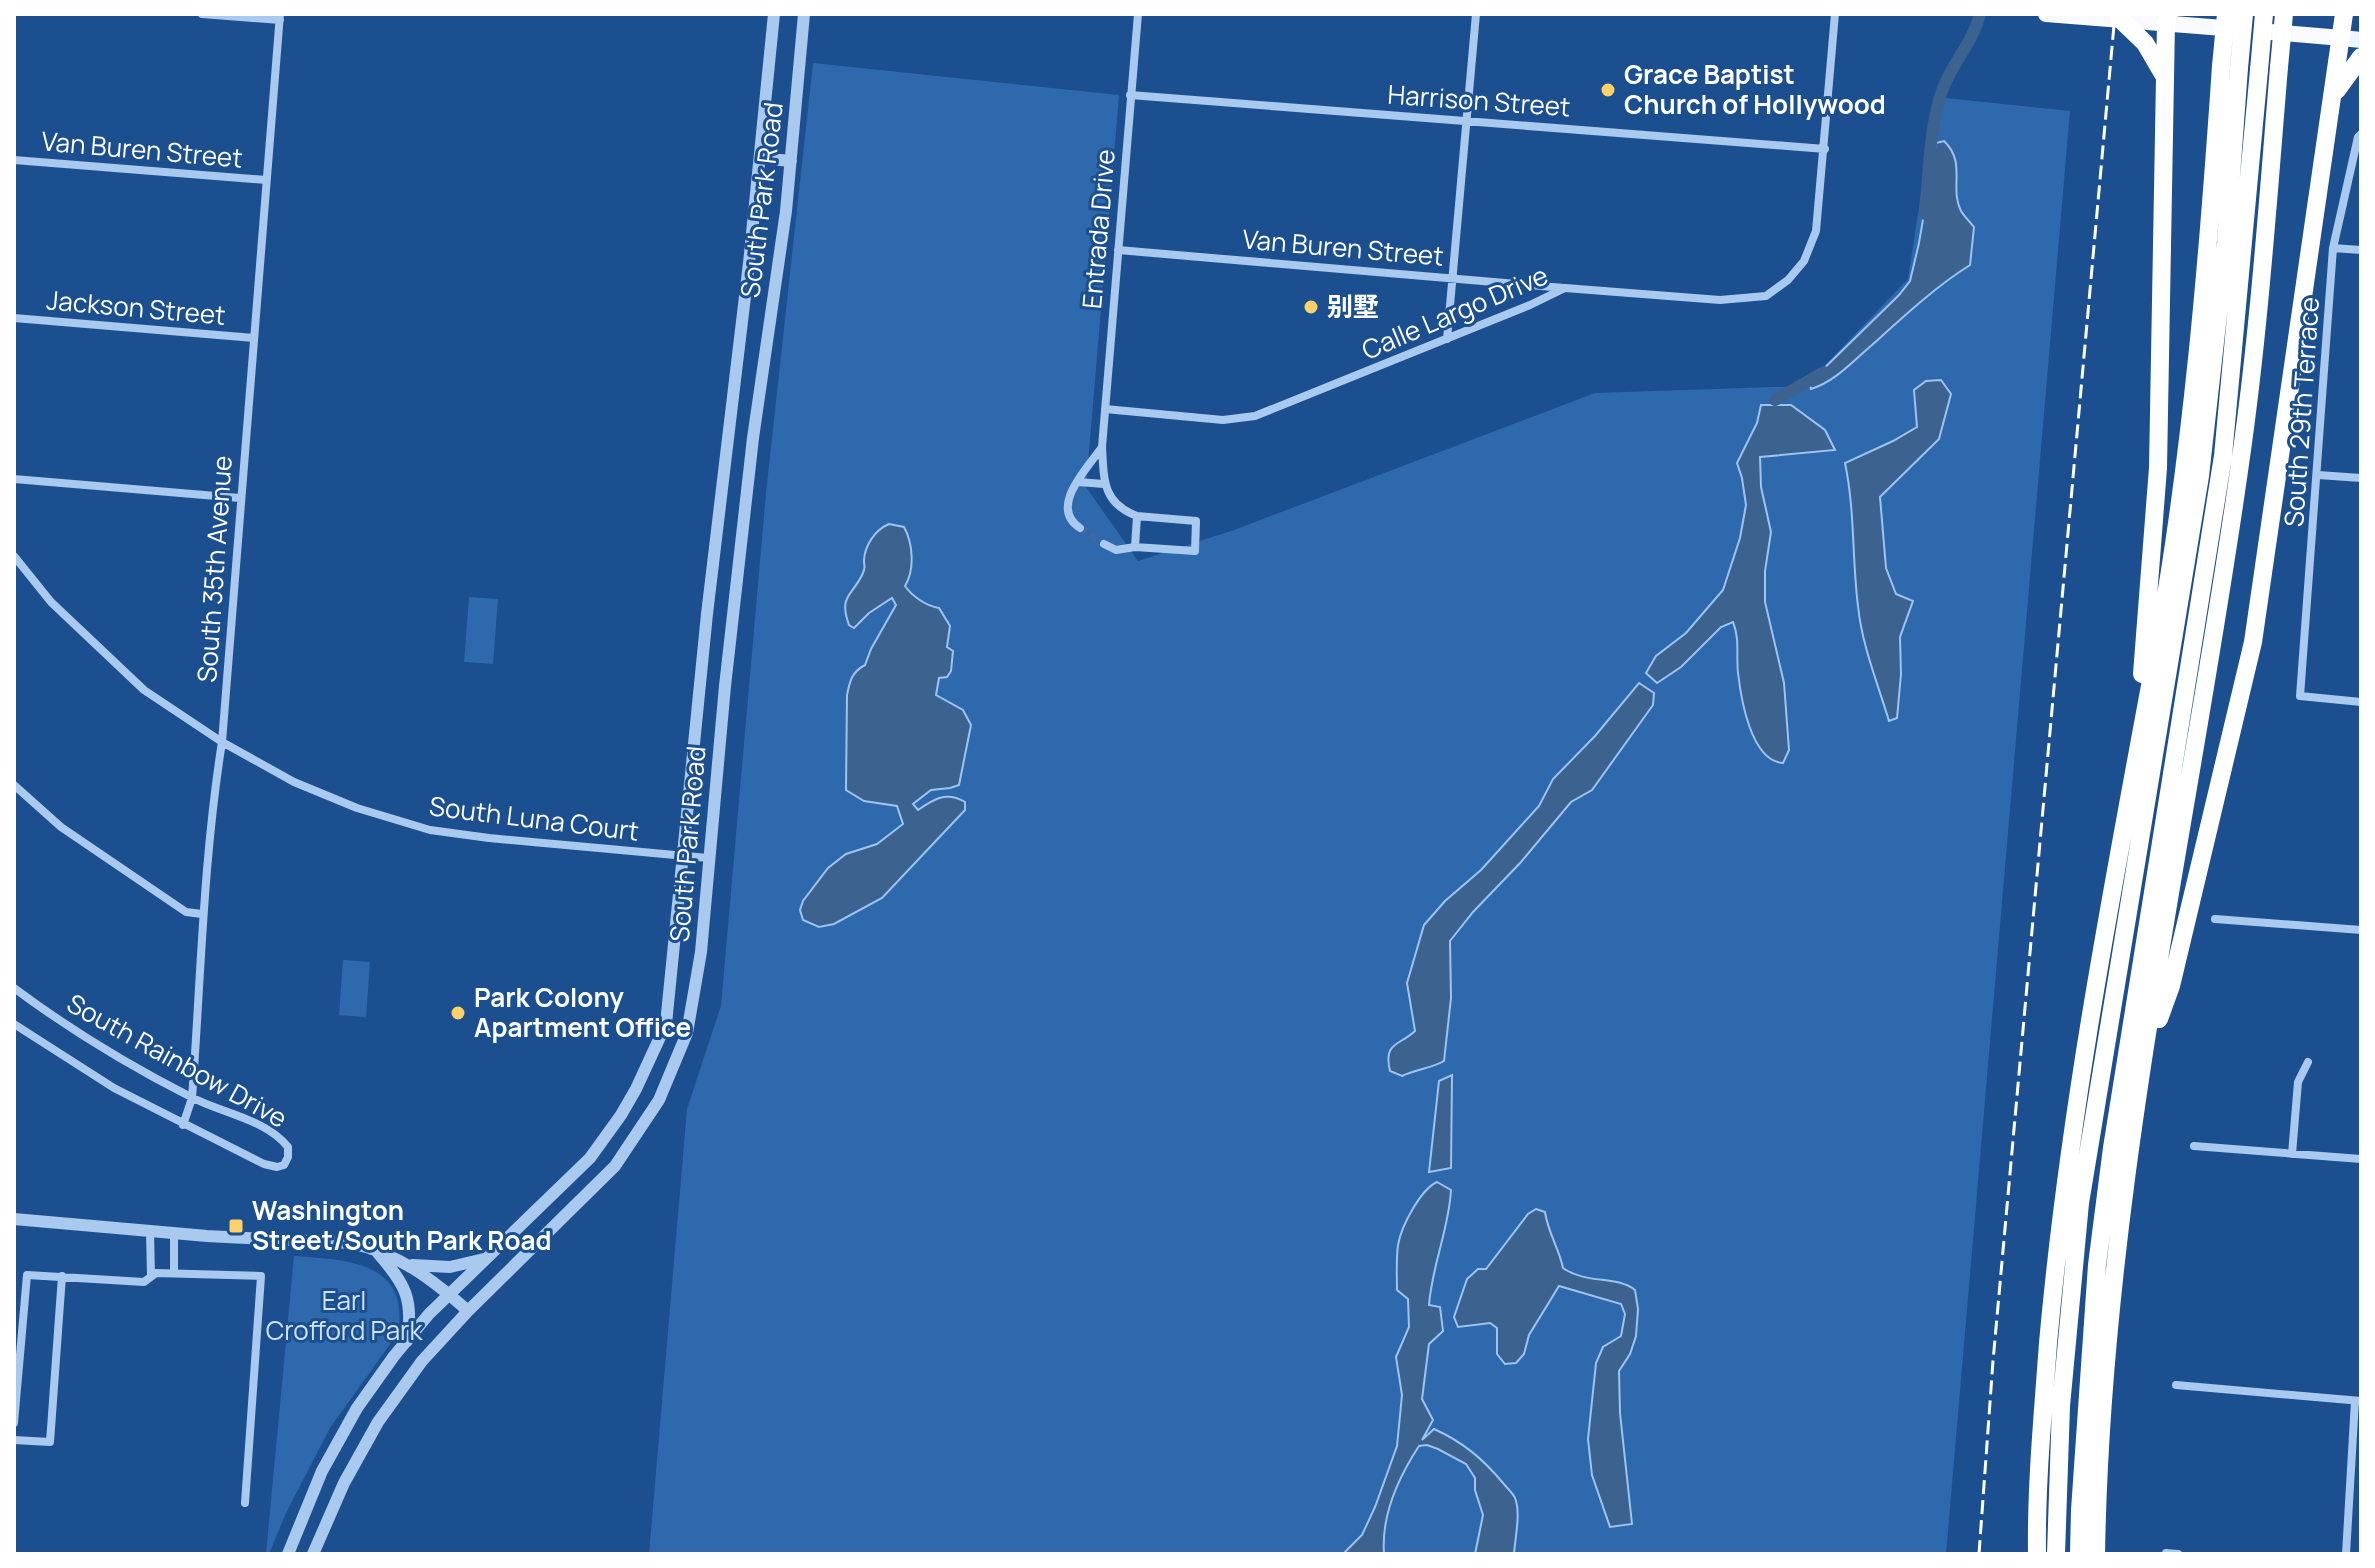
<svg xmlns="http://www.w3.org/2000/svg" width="2375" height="1568" font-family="Manrope,'Noto Sans SC',sans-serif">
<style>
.green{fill:#2e69ad}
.water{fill:#3c6290;stroke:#9cc4f0;stroke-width:2}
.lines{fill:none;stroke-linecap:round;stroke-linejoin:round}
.canal{stroke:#3c6290;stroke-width:12}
.minor-tunnel{stroke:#3d69a0;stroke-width:8;stroke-dasharray:8 4;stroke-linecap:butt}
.minor{stroke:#a9c9ee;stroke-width:8}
.tertiary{stroke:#a9c9ee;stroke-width:12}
.primary{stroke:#f0f6ff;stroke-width:16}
.trunk{stroke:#f8faff;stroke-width:16}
.motorway{stroke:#fff;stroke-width:18}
.rail{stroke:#fff;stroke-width:3;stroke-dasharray:14 6;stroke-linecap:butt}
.motorway-bridge{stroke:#fff;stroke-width:18}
.poi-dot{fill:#ffd166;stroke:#1b4f8f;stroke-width:3}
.labels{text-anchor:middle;stroke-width:6;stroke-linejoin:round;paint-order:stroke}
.poi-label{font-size:26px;font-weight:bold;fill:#fff;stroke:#1b4f8f;text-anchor:start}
.street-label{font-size:26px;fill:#fff;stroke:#1b4f8f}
.park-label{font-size:26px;fill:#cfe3fa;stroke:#1b4f8f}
</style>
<rect width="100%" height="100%" fill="#1b4f8f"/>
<path class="green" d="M813,63L1119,95L1086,487L1138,561L1234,530L1595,393L1805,386L1908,279L1936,97L2070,111L1946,1554H649L687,1109L721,1006L766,493Z
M469,597L498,599L493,664L464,662Z
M343,960L370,962L366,1017L339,1015Z
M294,1256C347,1260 410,1261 398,1333L330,1428L286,1513L269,1554H266Z"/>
<path class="water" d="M1944,141C1967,163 1949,188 1961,211C1964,216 1970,222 1974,227L1970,265C1935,287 1903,317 1872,345C1853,361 1836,381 1811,389L1809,383L1899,295L1910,281L1919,243L1936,143Z
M1941,380L1951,394L1939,439L1880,497L1886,568L1896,594L1913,601L1900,637L1901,674L1897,718L1889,721C1878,684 1862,646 1858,606C1852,559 1855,510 1845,463L1893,441L1917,427L1914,390L1926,381Z
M1761,405H1791L1825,430L1835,450L1760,457L1761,487L1771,532L1765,571V602L1784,683L1789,750L1783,763C1751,761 1741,699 1738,673C1736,655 1740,639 1733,622L1721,627L1681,667L1657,683L1646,673L1656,656L1686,633L1723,590L1740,538L1746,505L1742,478L1737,463L1757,423Z
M889,524L904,527C913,543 915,570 905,586C912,596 926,606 939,608L950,626L947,647L953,651L951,671L947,677L939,678L936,695L963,710L971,725L959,785L950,788L931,790L913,804L918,810C934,799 946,791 965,802V810L882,898L834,924L819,927L803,920L800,910L803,901L828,868L846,854L877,844L903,824L897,806L864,801L846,790L847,695C850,680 852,672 865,665L871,649L896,605L892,598L869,613L854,628L849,625C838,595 853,596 863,573C866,565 864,569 864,560C865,545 875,530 889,524Z
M1639,683L1654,693L1653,705L1592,790L1571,802L1521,862L1473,912L1450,941L1451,998L1444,1061C1430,1069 1416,1069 1402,1076L1390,1071C1383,1042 1399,1046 1415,1031L1407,983L1424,925L1445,901L1481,870L1539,806L1553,779L1595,736Z
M1452,1075L1451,1168L1429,1172L1439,1081Z
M1437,1182L1451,1190C1449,1229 1432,1265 1429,1305L1440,1307L1443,1331L1429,1344L1422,1399L1433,1420L1422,1440L1434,1429C1463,1442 1483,1459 1503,1483C1506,1487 1513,1493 1515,1498C1521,1513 1515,1538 1514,1554H1475L1483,1515L1475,1490V1478L1466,1464L1438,1449L1427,1445L1419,1446C1398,1478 1381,1515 1384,1554H1343L1362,1535L1375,1507L1397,1446L1402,1395L1396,1357L1409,1327L1408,1299L1397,1290C1397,1276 1396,1260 1398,1245C1401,1227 1420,1190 1437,1182Z
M1536,1209L1545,1212C1548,1233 1559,1248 1563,1268C1587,1285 1617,1275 1635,1290L1638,1309L1636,1336L1630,1354L1619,1371L1620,1413L1632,1524L1610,1527L1592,1475L1588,1439L1596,1363L1603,1347L1621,1336L1625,1314L1621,1304L1559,1286L1529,1335L1524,1354L1516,1363L1505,1364L1497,1354V1328L1490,1323L1458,1327L1454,1317L1467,1279L1478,1269H1486L1528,1214Z"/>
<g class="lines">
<path class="canal" d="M1925,214C1929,174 1929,129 1942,91C1951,64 1973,43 1980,14
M1775,400L1824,372"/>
<path class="minor-tunnel" d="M1080,528L1104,544"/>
<path class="minor" d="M202,14L280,20
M1130,95L1825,149
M2361,134L2358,137L2333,248L2300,696L2361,702
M14,160L266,180
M2333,248L2361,250
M1118,250L1564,288
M14,318L254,338
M1447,339L1476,14
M1105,409L1223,420L1255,416L1530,305L1565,288L1720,300L1766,296L1788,280L1804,261L1816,231L1835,14
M2318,475L2361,478
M14,479L240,498
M1078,482L1104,484
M1137,516C1102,503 1104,479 1102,447L1138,14
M1080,528C1048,507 1087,469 1102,447
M1104,544L1116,550L1135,547L1195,551L1196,521L1137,516L1135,547
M14,556L51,602L144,690L222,742L294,782L357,808L430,830L489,838L708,858
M14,785L61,827L186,912L202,914
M2215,919L2361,930
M14,988C69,1029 130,1066 191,1097C221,1113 266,1119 288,1147V1157L284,1165L277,1167L264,1164L114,1088L14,1024
M183,1125L192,1098C201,977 203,862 222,742L280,14
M2194,1146L2361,1159
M2292,1154L2298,1082L2308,1062
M150,1231L151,1276
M174,1233V1272
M2176,1385L2361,1401
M14,1423L27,1275L144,1282L156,1273L261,1276L245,1503
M14,1440L50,1442L62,1276
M2166,1553L2178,1554
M2346,1554L2355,1401"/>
<path class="tertiary" d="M760,158L791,161
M14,1219L207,1236L350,1243C398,1253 432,1279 468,1311
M378,1253C405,1284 414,1299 407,1341
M412,1265L450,1267L484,1259
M288,1554L322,1471L357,1408L394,1356L429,1314L590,1158L621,1115L636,1089L666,1024L707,614L749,263L774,14
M313,1554L344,1483L378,1422L422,1361L468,1311L615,1166L659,1100L687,1033L701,952L725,686L753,438L786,211L804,14"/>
<path class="primary" d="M2342,38L2361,40"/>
<path class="trunk" d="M2046,14L2236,29
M2271,32L2342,38"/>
<path class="motorway" d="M2120,19L2145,43L2163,74
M2337,90L2361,57
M2142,674L2158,468L2166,23L2169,14
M2159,1019L2171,986L2253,642L2344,14
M2037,1554C2036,1484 2043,1413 2048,1343C2069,1108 2115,875 2158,643C2192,452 2208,259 2221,66
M2056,1554L2061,1406L2080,1203L2200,476L2226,243L2239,68
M2079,1554L2080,1510L2097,1265L2112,1148L2223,456L2259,70
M2096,1554C2102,1187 2189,827 2240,464C2259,333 2268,199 2279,67"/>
<path class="rail" d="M1979,1554L1993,1361L2115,14"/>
<path class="motorway-bridge" d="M2221,66L2226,14
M2279,67L2284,14
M2239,68L2244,14
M2259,70L2264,14"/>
</g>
<g class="poi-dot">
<circle cx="1608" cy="90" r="8"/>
<circle cx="1311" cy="307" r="8"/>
<circle cx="458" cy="1013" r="8"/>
<rect x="228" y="1218" width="16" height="16" rx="4"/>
</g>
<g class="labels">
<g class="poi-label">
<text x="1624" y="84">Grace Baptist<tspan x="1624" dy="30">Church of Hollywood</tspan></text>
<text x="1327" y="316">别墅</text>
<text x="474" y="1007">Park Colony<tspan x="474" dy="30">Apartment Office</tspan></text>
<text x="252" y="1220">Washington<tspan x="252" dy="30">Street/South Park Road</tspan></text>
</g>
<g class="street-label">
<text transform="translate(1479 101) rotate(4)" y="9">Harrison Street</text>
<text transform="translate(142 150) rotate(5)" y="9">Van Buren Street</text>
<text transform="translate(762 200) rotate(-83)" y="9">South Park Road</text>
<text transform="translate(1099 229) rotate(-85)" y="9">Entrada Drive</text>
<text transform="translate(1343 248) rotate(5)" y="9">Van Buren Street</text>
<text transform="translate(136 308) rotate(5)" y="9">Jackson Street</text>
<text transform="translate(1455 313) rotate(-23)" y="9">Calle Largo Drive</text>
<text transform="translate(2302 412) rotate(-86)" y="9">South 29th Terrace</text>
<text transform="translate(215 569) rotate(-86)" y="9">South 35th Avenue</text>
<text transform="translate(534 819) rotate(7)" y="9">South Luna Court</text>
<text transform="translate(688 844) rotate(-85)" y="9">South Park Road</text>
<text transform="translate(177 1061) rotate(29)" y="9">South Rainbow Drive</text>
</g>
<g class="park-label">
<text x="344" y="1310">Earl<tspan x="344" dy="30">Crofford Park</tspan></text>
</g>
</g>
<rect width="2375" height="1568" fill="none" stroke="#ffffff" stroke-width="32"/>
</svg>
